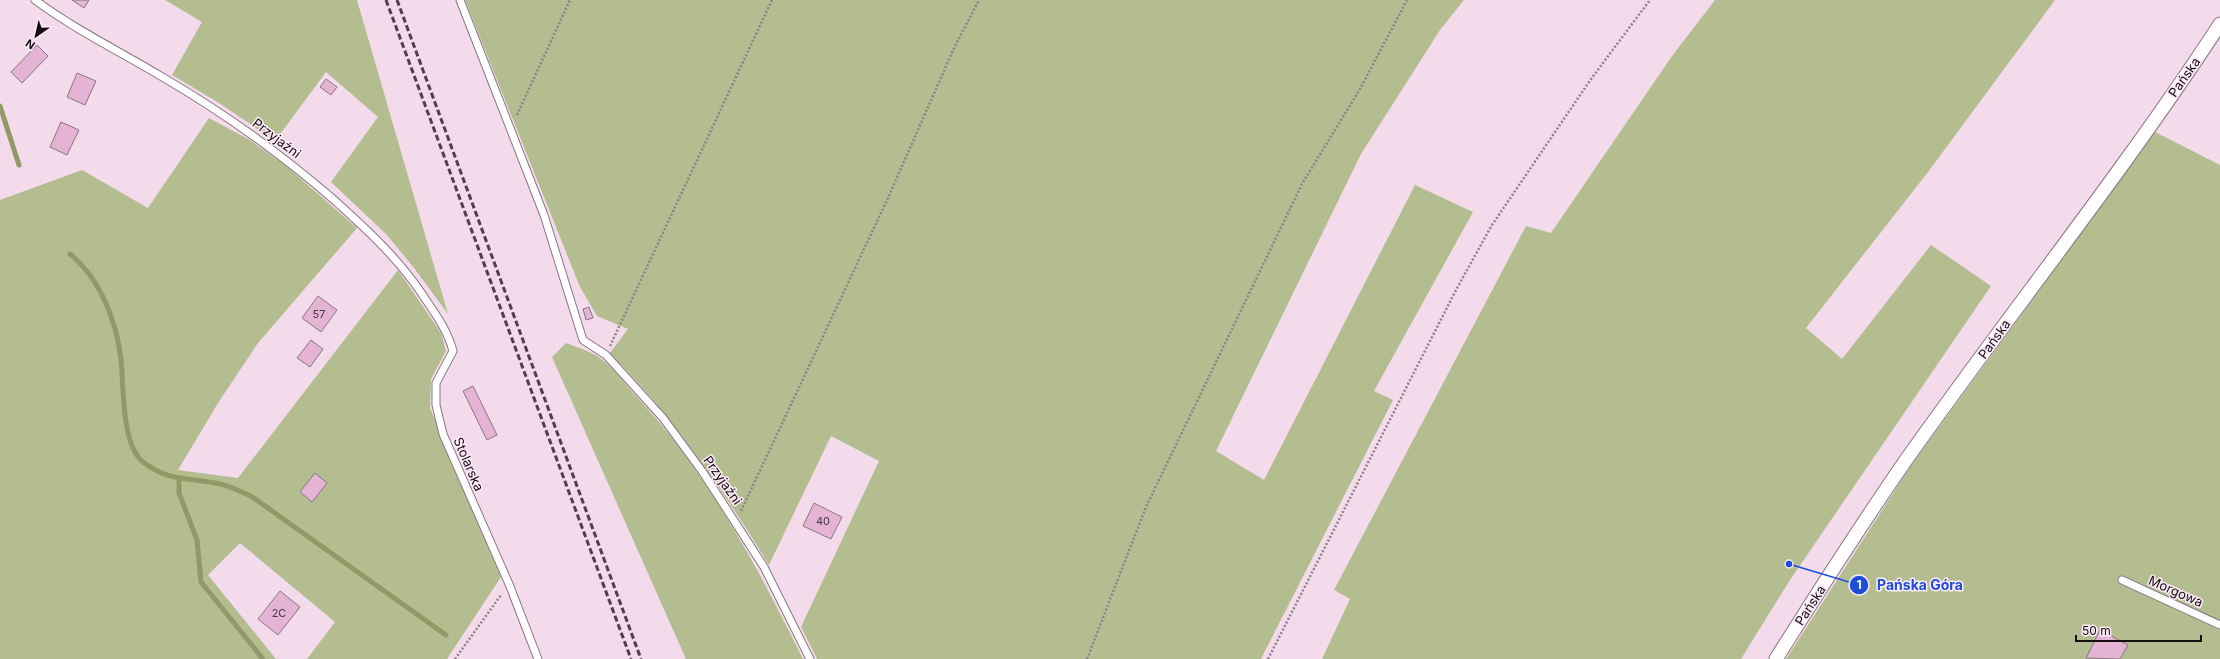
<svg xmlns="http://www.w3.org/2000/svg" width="2220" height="659" font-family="Inter,sans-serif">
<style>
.green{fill:#b4bd90}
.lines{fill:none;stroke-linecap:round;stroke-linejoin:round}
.stream{stroke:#919a67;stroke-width:5}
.building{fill:#e5b4d5;stroke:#8a7583}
.lane-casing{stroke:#8a7583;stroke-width:9}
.street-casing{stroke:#8a7583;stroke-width:15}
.path{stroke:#90808b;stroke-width:2.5;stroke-dasharray:2 2;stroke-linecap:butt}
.lane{stroke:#fff;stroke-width:7}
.street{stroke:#fff;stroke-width:13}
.rail{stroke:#4d4249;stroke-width:3;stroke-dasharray:6 3;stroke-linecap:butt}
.labels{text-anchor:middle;stroke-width:3;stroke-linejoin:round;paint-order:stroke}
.number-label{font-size:11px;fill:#483743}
.street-label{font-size:13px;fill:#140d12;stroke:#fdeaf7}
.leader{fill:none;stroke:#1d4ed8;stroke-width:1.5}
.callout-dot{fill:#1d4ed8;stroke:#fdeaf7;stroke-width:1.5}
.mark-label{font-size:12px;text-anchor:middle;font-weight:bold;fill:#fff}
.callout-label{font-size:14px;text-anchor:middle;font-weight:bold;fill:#1d4ed8;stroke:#fdeaf7;stroke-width:3;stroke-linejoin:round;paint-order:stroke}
</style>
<rect width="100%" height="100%" fill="#f3dbeb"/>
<path class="green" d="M165,0H357L448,314L414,268L387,235L331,182L378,117L326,72L275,141L219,103L172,75L202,22Z
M465,0H1464L1440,30L1361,154L1216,451L1264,480L1415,185L1473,212L1374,391L1393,400L1261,659H817L801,627L879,461L831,436L769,565C737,513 703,462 665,414C648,393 629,373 610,353L628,329L597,316L580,287Z
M1715,0H2055L1928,172L1806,328L1842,359L1931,245L1991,286L1790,580L1741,659H1322L1350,599L1334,590L1526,226L1551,233L1672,56Z
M209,118L248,139L285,165L357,228L258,343L218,403L178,470L238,478L398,270L441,333L446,351L431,379L430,408L501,577L447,659H307L335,622L240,543L208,575L276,659H0V200L82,170L148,208Z
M2155,132L2220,165V659H1786L1912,464Z
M566,343C579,348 593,352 604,361C616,371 626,385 637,397C708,474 757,566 803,659H686L552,357Z"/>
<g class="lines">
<path class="stream" d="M0,106L19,165
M70,254C100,278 117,322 121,360C124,386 121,444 143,462C170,483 191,477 220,484C230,486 241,492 251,496L446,635
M179,478V493L197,540L201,582L263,659"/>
</g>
<path class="building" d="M72,0H89L84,8Z
M37,45L48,56L22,83L11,72Z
M77,73L96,81L85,105L67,97Z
M326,79L337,87L331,95L320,87Z
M61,122L79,130L67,155L50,147Z
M318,296L337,310L321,332L302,318Z
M589,307L593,318L586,320L583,309Z
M311,340L323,349L310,367L297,358Z
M473,386L497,435L487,440L463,391Z
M315,473L327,483L312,502L300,492Z
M814,503L842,517L831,539L803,526Z
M280,591L300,607L278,635L258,619Z
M2100,630L2128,645L2120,659L2086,658Z"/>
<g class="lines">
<g class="lane-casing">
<path id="lane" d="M35,0C74,29 117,50 159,75C221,111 279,152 333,199C365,228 395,255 420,291C433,311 447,328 453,351L436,383V405L443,434L509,584L538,659
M460,0L544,215L583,340L606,355L663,418L702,471L764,567L810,659
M2122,580L2220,625"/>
</g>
<g class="street-casing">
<path id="street" d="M1776,659C1818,592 1861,525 1906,460C2009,314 2122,174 2220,24"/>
</g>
<path class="path" d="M517,115L570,0
M610,346L772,0
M741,511L888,198L954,48L979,0
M455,659L501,595
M1087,659L1146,507L1302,184L1360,89L1407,0
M1268,659L1457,288L1492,225L1591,79L1650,0"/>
<use href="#lane" class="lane"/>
<use href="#street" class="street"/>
<path class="rail" d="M386,0L631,659
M397,0L641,659"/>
</g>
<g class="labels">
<g class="number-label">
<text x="319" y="318">57</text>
<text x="823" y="525">40</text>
<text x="279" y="617">2C</text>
</g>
<g class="street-label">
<text transform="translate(2184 77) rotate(-55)" y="5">Pańska</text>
<text transform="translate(277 138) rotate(37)" y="5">Przyjaźni</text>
<text transform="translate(1994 339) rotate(-54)" y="5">Pańska</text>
<text transform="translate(469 464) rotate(67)" y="5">Stolarska</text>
<text transform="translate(723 480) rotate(55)" y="5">Przyjaźni</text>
<text transform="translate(2176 591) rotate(24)" y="5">Morgowa</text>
<text transform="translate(1810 605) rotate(-57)" y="5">Pańska</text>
</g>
</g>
<path class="leader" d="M1789 564L1859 585"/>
<g class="callout-dot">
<circle cx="1789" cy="564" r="4"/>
<circle cx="1859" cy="585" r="10"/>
</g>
<g class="mark-label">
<text x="1859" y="589">1</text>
</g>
<g class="callout-label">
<text x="1920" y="590">Pańska Góra</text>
</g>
<g transform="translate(36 36) rotate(214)" stroke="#fdeaf7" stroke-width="3" paint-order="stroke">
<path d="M0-3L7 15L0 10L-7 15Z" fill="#140d12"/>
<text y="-6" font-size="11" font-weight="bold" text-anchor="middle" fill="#140d12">N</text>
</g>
<path d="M2076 635v6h125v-6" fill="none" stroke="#140d12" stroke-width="2"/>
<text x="2082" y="635" font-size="12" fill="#140d12" stroke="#fdeaf7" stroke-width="3" paint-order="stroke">50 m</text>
</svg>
